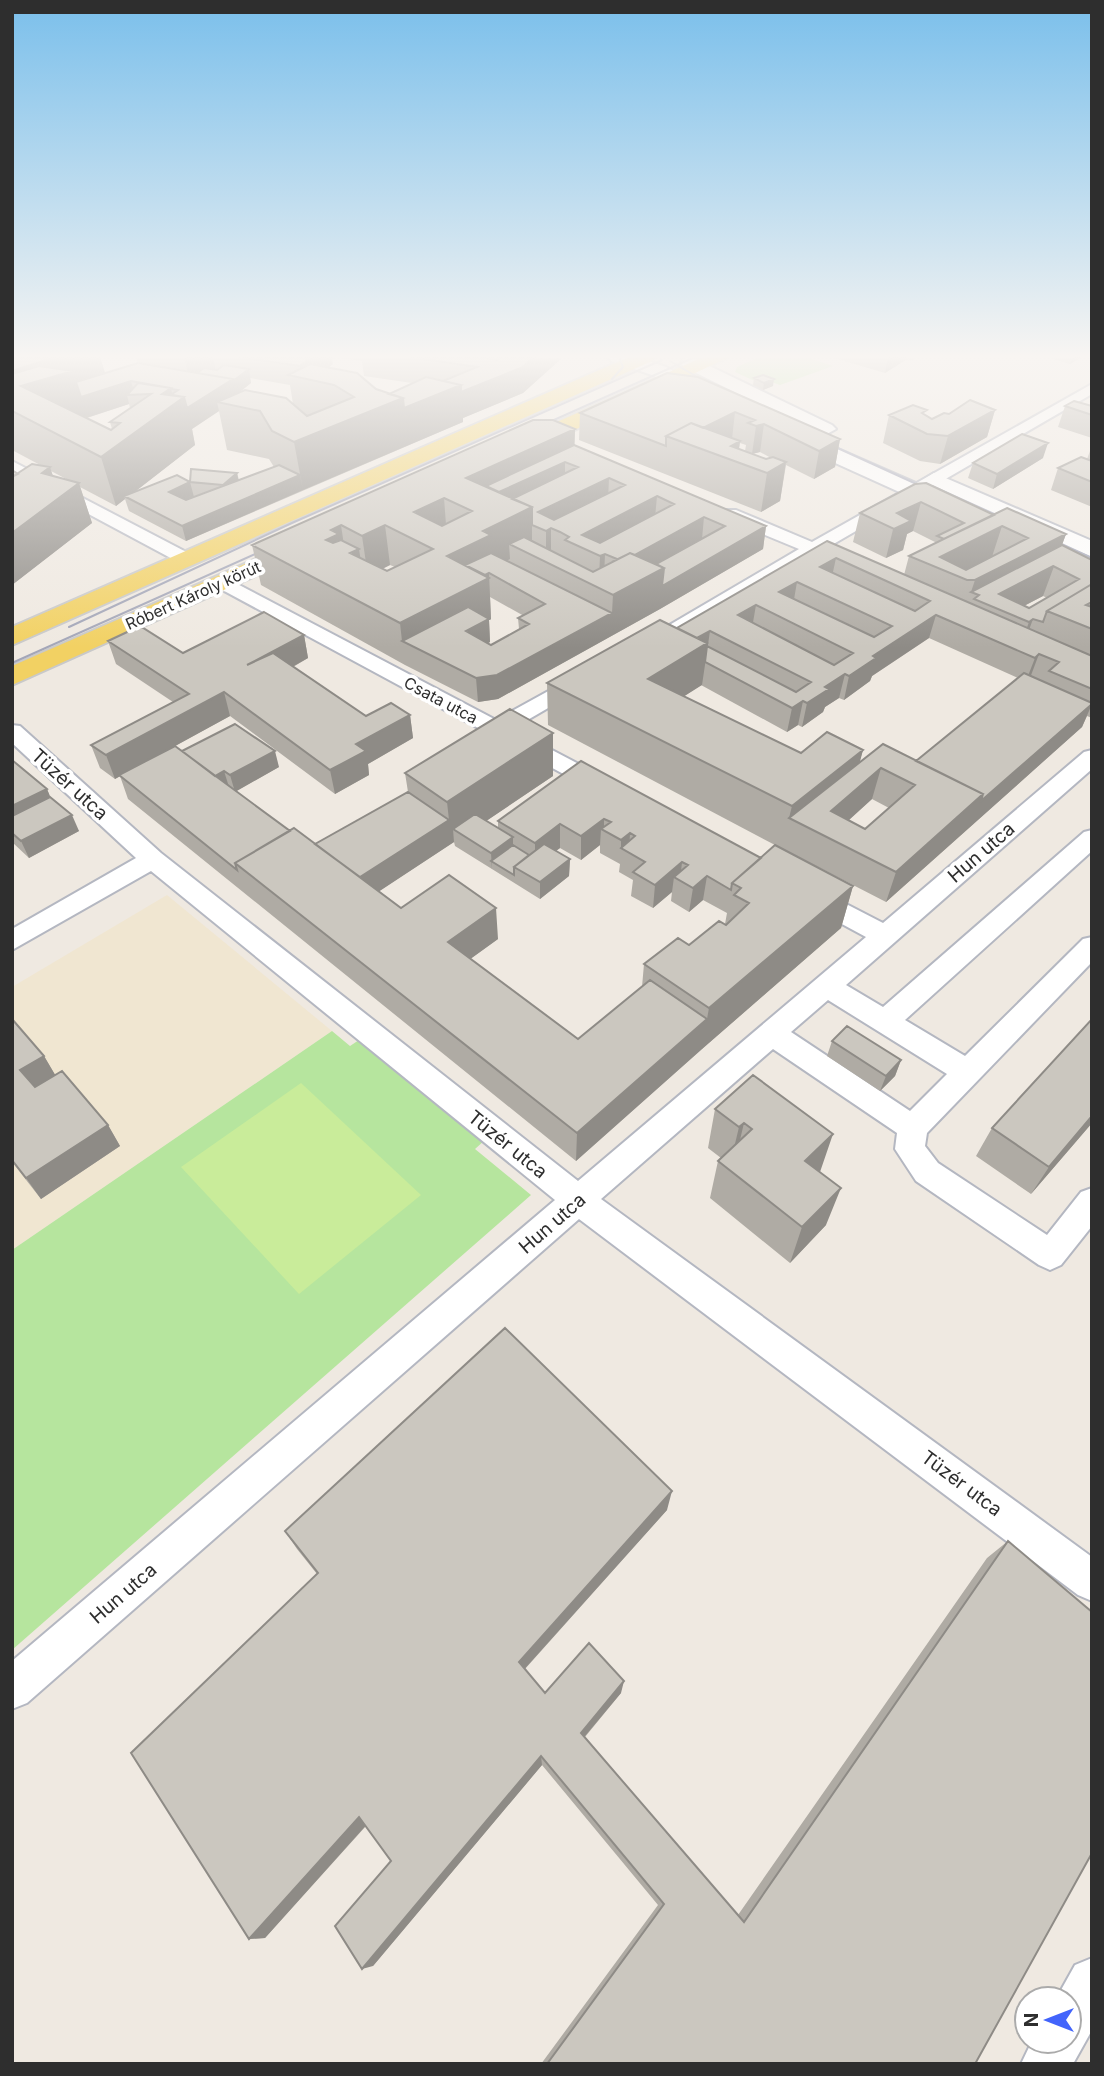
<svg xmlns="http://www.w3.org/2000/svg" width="1104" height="2076" font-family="Inter,sans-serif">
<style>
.education{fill:#f0e6d1}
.green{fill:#b6e59e}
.pitch{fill:#c9ec9a}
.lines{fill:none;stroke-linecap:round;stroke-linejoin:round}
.minor-casing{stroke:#b4b7c1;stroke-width:4}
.secondary-casing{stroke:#b4b7c1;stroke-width:4}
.primary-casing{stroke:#c9c9c9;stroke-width:4}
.minor{fill:#fff;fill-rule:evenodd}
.secondary{fill:#fff;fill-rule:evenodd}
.primary{fill:#f2d163;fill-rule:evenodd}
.tram{stroke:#a3a6b8;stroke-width:2}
.wall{fill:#afaba4;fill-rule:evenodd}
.shaded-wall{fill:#8e8b86}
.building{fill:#cbc7bf;stroke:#8e8b86;stroke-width:2;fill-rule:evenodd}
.labels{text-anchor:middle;stroke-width:7;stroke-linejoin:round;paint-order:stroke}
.far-street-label{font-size:16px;fill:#2e2e2e;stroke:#fff}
.street-label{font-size:19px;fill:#2e2e2e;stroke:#fff}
</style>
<rect width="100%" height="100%" fill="#efe9e1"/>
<path class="education" d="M167,895L332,1031L12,1250V987Z"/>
<path class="green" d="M759,357H806L833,366L780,385L766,380L757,382L735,372L737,367Z
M332,1031L350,1046L359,1040L485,1140L475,1149L531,1195L12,1650V1250Z"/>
<path class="pitch" d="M301,1083L421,1195L299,1294L181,1167Z"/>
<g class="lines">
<g class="minor-casing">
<path id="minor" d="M1092,384V394L649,651L642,653L632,647L799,549L724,518L721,514L724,510H736L812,542Z
M12,461L192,555L195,559L192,563H180L12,473Z
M222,576L496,720L572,678H586L589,682L586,686L512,729L611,781L614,786L611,791H595L215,586L213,582L215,578Z
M12,725L20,726L161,853L578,1181L866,937L803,903L799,897L803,891L812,888L821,891L883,923L1084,752L1092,750V769L846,985L883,1007L1084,832L1092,830V851L905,1020L965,1056L1083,939L1092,937V962L927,1133L925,1146L938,1163L1047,1235L1081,1192L1092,1188V1226L1061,1265L1050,1270L1039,1265L916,1181L895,1149L897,1133L773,1049L601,1199L1092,1557V1601L1078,1595L579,1219L27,1703L12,1709V1661L555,1200L151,871L12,950V929L136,858L12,743ZM828,1000L947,1074L910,1111L791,1032Z
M1092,1958V2030L1073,2064H1021L1032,2041H1069V1999H1056L1075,1965Z"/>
</g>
<g class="secondary-casing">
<path id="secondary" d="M608,357H637L666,367L721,397L718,401H704L652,375L611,361Z
M691,357L832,425L836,429L825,435L818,433L684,367L681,363L684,359Z
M788,427L964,504L968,509L964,514H948L780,438L777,433L780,428Z
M934,473L1092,541V557L926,485L923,480Z"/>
</g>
<g class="primary-casing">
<path id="primary" d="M629,357H655L652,361L12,645V627Z
M703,357H729L528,452H512L509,447L512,442Z
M306,537L315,539L318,544L315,549L12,685V666Z"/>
</g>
<use href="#minor" class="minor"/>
<use href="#secondary" class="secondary"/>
<use href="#primary" class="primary"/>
<path class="tram" d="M670,361L716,388
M612,379L623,367L619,357
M536,428L695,357
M820,440L934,492
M932,486L1012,522
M1044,536L1092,558
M69,627L292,523L662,360
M12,663L271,547"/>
</g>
<path class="wall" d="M12,357H100L105,374L138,363L136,357H332L333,364L328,367L376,389L389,394L412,383L364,376L362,361L334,357L562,358L523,393L463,418V422L186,541L129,511L125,499L116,506L80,487L92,523L12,585V470L18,474L42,466L12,450ZM250,378L290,385L293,404L238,393L251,383ZM129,404L130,408L110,422L112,429L111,430L87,418ZM219,411L227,450L269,459L274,467L239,480L237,473L190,482L194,497L190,482L134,492L195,445L192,429ZM51,471L70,481L53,476Z
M831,357H918L911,361L907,359L885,373Z
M1047,357H1081L1070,364Z
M667,373L840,439L835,467L814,479L786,465L780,501L761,512L579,440L580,413ZM740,443L746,445L745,451L739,449ZM760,452L771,458L766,459L752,454Z
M754,378L773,386L763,390L753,385Z
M1065,406H1092V438L1058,427Z
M995,410L987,437L940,464L920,461L883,443L889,415H926L932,419L949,414Z
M575,429L574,445L766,526L763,549L660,609L498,699L478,702L405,665L261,585L252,545ZM390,565L395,567L387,571L382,569ZM490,597L524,616L518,618L519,629L491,645L488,643L490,642L489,620L491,619Z
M1092,450V507L1051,490L1058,468L1087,459L1090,451Z
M1043,458L993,489L968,478L973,463Z
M915,484L994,515L1066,534L1062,545L1092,560V718L1087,716L1082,727L886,902L787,851L853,886L841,928L702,1049L576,1161L128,799L120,776L115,779L100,768L91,745L173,702L116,664L108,641L183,653L304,635L308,658L293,667L366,716L410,715L413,738L368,764L369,775L335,794L230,716L171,748L279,767L236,791L290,831L315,844L408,792L405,773L553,776L486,821L498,828V821L581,761L761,858L775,845L548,725L547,683L677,628L827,541L904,575L909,556L935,544V542L913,531L907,534L903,550L886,558L853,542L860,513ZM1043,596L1047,598L1029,608L1024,606ZM929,638L1018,678L916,761L859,763L863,750L801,753L684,696L701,685L787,732L798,725L802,727L823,712L825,707L839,698L844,700L870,681L872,676ZM872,799L889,808L865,829L849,820ZM454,842L455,846L540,899L569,876L570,859L556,851L560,848L581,860L600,845V853L620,864L619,872L633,880L631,896L653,908L672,892L671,901L689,912L703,900L727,913L725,924L689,945L644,964L642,987L578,1039L470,959L498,939L401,908L379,891Z
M12,760L47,789L50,797L79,831L29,858L12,842Z
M12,1019L44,1056L55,1075L108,1125L120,1146L41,1199L12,1162Z
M1092,1019V1123L1031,1194L976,1156L992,1128Z
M832,1041L901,1060L895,1076L880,1091L827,1056Z
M753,1075L820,1172L826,1225L790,1263L710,1198L718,1161L721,1158L708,1148L715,1109Z
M667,1510L525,1669L545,1693H621L585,1737L738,1915L987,1558L1008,1541L975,2064H541L658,1905L542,1765L373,1966L391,1861L366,1826L265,1938L249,1939L317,1574L297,1549L285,1531Z"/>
<path class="shaded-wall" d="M12,357H100L107,379L131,381L135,395H127L129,404L49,430L12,411Z
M184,357H213L216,373L192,392Z
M312,357H332L333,364L312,380L302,378L300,366Z
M533,357L562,358L523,393L463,418V422L303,490L294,442L403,398Z
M888,357H907V359L885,373Z
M1072,357H1081L1070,364Z
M249,369L251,383L236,395L217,402L219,411L192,429L195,445L127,498L124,496L125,499L116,506L101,457L162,394L171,388L175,404L184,397Z
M774,379L773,386L763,390L764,383Z
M995,410L987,437L940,464L948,436Z
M735,412L732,439L678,440Z
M764,424L760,452L752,454L756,426Z
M575,429L574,465L565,462V483L505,512L466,478Z
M840,439L835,467L814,479L819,451Z
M740,441L737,462L731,446Z
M1048,443L1043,458L993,489L997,474Z
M786,462L780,501L761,512L767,473Z
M50,467L60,498L79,483L92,523L12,585V533L42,473Z
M237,473L240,488L223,485Z
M300,475L303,490L186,541L182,526Z
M609,478L608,500L545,531L538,512Z
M190,482L194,497L173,507L169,492Z
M657,496L655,518L591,552L582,535Z
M444,498L447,538L414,512Z
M921,502L913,531L907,534L903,550L886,558L897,513Z
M532,507V547L509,544L510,559L492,568L489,573L491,619L489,620L490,642L467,654L402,641L400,623L447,556L483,531Z
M704,517L702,539L638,575L633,556Z
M341,525L347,566L326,540L331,530Z
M385,525L390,565L368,576L362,536Z
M766,526L763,549L660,609L662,586Z
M1002,526L989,566L964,579L940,557Z
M551,528V551L546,554V531Z
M1066,534L1043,596L1008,614L971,592L975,580Z
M359,549L365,589L350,553Z
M605,554L604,577L599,579L600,556Z
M836,558L831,581L820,567Z
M664,568L660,609L498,699L478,702L476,678L612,613L613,595Z
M797,582L793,605L779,592Z
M756,605L752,628L738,615Z
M936,615L929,638L872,676L870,681L844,700L849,676L873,656Z
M1033,619L1022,649L1019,650L1029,622Z
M710,631L702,685L645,721L648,679L695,640Z
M304,635L308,658L253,689L247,665Z
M1039,654L1030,678L1026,681L1035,658Z
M845,674L839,698L825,707L823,712L802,727L807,703L825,687Z
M224,692L230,716L115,779L106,755Z
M803,701L798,725L787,732L792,708Z
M1092,704L1082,727L886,902L896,872L983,794Z
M410,715L413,738L368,764L369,775L335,794L330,770L356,744Z
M553,733V776L464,836L453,829L454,842L360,904L356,880L449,820L447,802Z
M863,750L852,792L789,818L792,806Z
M275,751L279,767L235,792L230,775Z
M881,768L872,799L829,838L831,811Z
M224,771L229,787L211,778Z
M47,789L57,813L12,833V806Z
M72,815L79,831L29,858L21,841Z
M604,819V831L601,829L600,845L581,860V836Z
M560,824V848L535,866V843Z
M630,833L629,853L621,848V840Z
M513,837V853L491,861L492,869L491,853Z
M570,859L569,876L540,899V882Z
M682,862L680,881L674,877L672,892L653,908L655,885Z
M707,876L703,900L689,912L693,888Z
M853,886L841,928L702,1049L576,1161L577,1133L707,1019L709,1008Z
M496,908L498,939L451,973L448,942Z
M44,1056L57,1078L34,1092L20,1070Z
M901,1060L895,1076L880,1091L886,1076Z
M1092,1116V1123L1031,1194L1049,1167Z
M744,1123L735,1161L730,1165L739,1127Z
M108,1125L120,1146L41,1199L26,1178Z
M833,1134L820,1172L805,1161Z
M841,1188L826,1225L790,1263L802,1227Z
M672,1491L667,1510L520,1674L519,1662Z
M624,1681L621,1693L580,1742L581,1733Z
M541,1756L542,1765L373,1966L362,1969Z
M359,1817L369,1822L265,1938L249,1939Z"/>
<path class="building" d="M12,357H55L12,371Z
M239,357H312L300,366Z
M410,357H482L497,360L500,357H533L523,367L461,392V385L443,381L477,367Z
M482,357H500L497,360Z
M138,363L233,379L187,408L184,397L173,395L172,394L178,390L171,389V388L131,381L81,397L76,382Z
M310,364L357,373L376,389L403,398L294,442L272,431L260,411L217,402L245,390L286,398L307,416L354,397L334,385L288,375Z
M224,365L249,369L233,381V379L197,373L204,368L217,370Z
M39,366L73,371L21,386L111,430L120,423L110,422L151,394L127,395L138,383L171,388L162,394L184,397L101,457L12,411V374Z
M667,373L698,377L840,439L819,451L764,424L756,426L748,423L755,420L735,412L703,428L691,423L666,436V446L580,413Z
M763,375L774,379L764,383L754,378Z
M426,377L461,385L404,408L403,398L389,394Z
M970,400L995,410L948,436L927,434L889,415L913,405L927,410L922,413L932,419L944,413L949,414Z
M1074,401L1092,406V415L1065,406Z
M533,420H553L575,429L466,478L532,507L483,531L491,535L447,556L489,578L400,623L252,545ZM444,498L472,511L442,526L414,512ZM341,525L362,536L385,525L433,549L387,571L350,553L359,549L341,540L333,543L326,540L339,534L331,530Z
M691,423L740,441L731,446L766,459L773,457L786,462L767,473L666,436Z
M1022,434L1048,443L997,474L973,463Z
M574,445L766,526L662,586L664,568L656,564L725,526L704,517L635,555L630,553L612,562L617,559L605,554L600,556L565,540L569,537L560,532L551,528L546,531L532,525V507L512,499L578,467L565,462L499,492L486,486ZM609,478L625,485L554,520L538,512ZM657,496L674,504L600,543L582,535Z
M1081,457L1092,461V482L1058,468Z
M32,464L50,467L42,473L79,483L12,533V477Z
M279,465L300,475L182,526L124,496L177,475L190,482L169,492L186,500Z
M191,469L237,473L223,485L190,482Z
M12,470L18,474L12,477Z
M926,483L994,515L944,539L937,536L964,523L921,502L897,513L911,521L894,529L860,513L915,484Z
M1007,508L1066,534L975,580H967L909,556ZM1002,526L1028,538L966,570L940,557Z
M524,537L593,572L630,553L664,568L613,595L509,544Z
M827,541L1092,656V689L1049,671L1059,662L1039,654L1035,658L936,615L873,656L876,658L849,676L845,674L825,687L829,689L807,703L803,701L792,708L705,662L707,646L796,692L811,682L710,631L697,638L677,628ZM836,558L930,601L915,611L820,567ZM797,582L892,626L874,637L779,592ZM756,605L853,653L834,665L738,615Z
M1062,545L1092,560V584L1047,611L1043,622L1033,619L1029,622L974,599L979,595L971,592ZM1053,566L1079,579L1029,608L999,594Z
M491,553L612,613L497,675L476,678L402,641L468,607L489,619L466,631L491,645L529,624L518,618L545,604L489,573L485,575L465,565Z
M1092,584V602L1086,605L1092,607V629L1047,611Z
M264,612L304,635L247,665L273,653L366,716L391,703L410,715L356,744L366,751L330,770L224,692L106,755L91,745L189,694L108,641L140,626L183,653Z
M660,620L707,643L648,679L801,753L827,732L863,750L792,806L547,683Z
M1024,673L1092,703V704L981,801L983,794L916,761Z
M510,709L553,733L447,802L405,773Z
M235,724L275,751L230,775L224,771L215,776L182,751Z
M883,744L983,794L896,872L789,818ZM881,768L915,785L865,829L831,811Z
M175,746L290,831L235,863L237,870L119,775Z
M12,760L47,789L12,806Z
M581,761L761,858L732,883L731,890L707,876L693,888L674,877L688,865L682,862L655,885L633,872L645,862L621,848L635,836L630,833L621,840L601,829L611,822L604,819L581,836L560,824L535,843L498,821Z
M408,792L449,820L360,877L315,844Z
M50,797L72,815L21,841L12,833V816Z
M475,814L513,837L491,853L453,829Z
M294,828L401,908L449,875L496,908L448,942L578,1039L650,980L707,1019L577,1133L235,863Z
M544,844L570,859L540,882L514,867Z
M513,845L529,855L514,867V875L491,861Z
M775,845L853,886L709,1008L644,964L678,938L689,945L719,921L726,925L749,903L734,895L741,888L732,883Z
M12,1019L44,1056L20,1070L35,1087L62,1071L108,1125L26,1178L12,1160Z
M1092,1019V1116L1049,1167L992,1128Z
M847,1026L901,1060L886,1076L832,1041Z
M753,1075L833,1134L805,1161L841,1188L802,1227L718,1161L752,1129L744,1123L739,1127L715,1109Z
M505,1328L672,1491L519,1662L545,1693L589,1643L624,1681L581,1733L744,1922L1008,1541L1092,1612V1853L975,2064H547L664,1904L541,1756L362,1969L335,1926L391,1861L359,1817L249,1939L131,1753L318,1573L285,1531Z"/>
<linearGradient id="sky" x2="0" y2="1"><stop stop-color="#7abfeb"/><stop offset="0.55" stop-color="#f8f5f2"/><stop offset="1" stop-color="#f8f5f2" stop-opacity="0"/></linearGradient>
<rect width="1104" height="648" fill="url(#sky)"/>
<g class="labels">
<g class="far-street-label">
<text transform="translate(193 595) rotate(-24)" y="6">Róbert Károly körút</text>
<text transform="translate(441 700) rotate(28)" y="6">Csata utca</text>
</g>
<g class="street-label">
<text transform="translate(70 784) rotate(42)" y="7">Tüzér utca</text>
<text transform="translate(981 852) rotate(-41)" y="7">Hun utca</text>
<text transform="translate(508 1144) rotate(39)" y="7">Tüzér utca</text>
<text transform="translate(552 1223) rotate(-41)" y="7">Hun utca</text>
<text transform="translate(962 1483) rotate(37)" y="7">Tüzér utca</text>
<text transform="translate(123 1593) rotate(-41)" y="7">Hun utca</text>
</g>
</g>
<rect width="1104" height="2076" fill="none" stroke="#2e2e2e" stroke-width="28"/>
<g transform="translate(1048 2020) rotate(270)"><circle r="33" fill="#ffffff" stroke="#ababab" stroke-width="2"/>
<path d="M0-5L12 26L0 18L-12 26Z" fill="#4264fb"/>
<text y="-10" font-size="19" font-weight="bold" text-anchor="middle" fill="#2e2e2e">N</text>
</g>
</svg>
